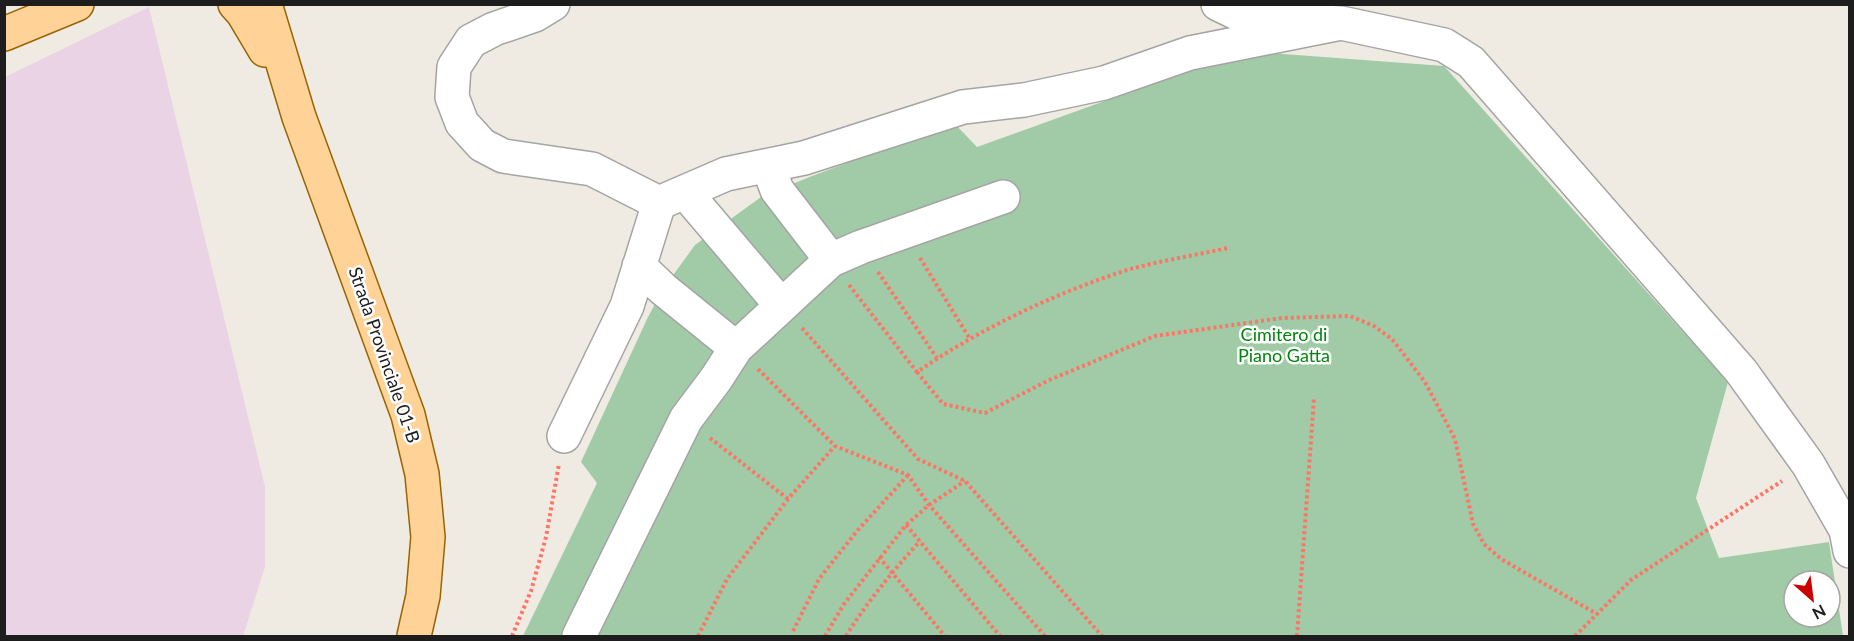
<svg xmlns="http://www.w3.org/2000/svg" width="1854" height="641" font-family="Lato,sans-serif">
<style>
.industrial{fill:#e9d3e5}
.cemetery{fill:#a1cba7;fill-rule:evenodd}
.lines{fill:none;stroke-linecap:round;stroke-linejoin:round}
.minor-casing{stroke:#a4a4a4;stroke-width:36}
.major-casing{stroke:#976500;stroke-width:36}
.path{stroke:#ff7464;stroke-width:4;stroke-dasharray:3 3;stroke-linecap:butt}
.minor{stroke:#fff;stroke-width:33}
.major{stroke:#ffd398;stroke-width:33}
.labels{text-anchor:middle;stroke-width:5;stroke-linejoin:round;paint-order:stroke}
.park-label{font-size:18px;fill:#01860c;stroke:#fff}
.street-label{font-size:18px;fill:#1d1d1d;stroke:#fff}
</style>
<rect width="100%" height="100%" fill="#f0ebe2"/>
<path class="industrial" d="M149,7L265,487V567L243,636H5V77Z"/>
<path class="cemetery" d="M1243,51L1444,66L1728,382L1696,498L1719,558L1829,542L1843,636H523L597,483L581,462L648,317L663,289L695,245L761,197L812,176L954,123L977,147ZM1794,581H1830V617H1794Z"/>
<g class="lines">
<g class="minor-casing">
<path id="minor" d="M553,4L535,15L494,29L471,41L454,67L452,97L462,123L482,145L503,156L592,169L659,203
M1218,4L1247,18L1341,23L1444,45L1471,62L1741,371L1808,464L1846,530L1850,551
M768,166L777,190L831,260
M685,192L781,305
M639,266L663,289L736,348
M564,436L627,306L659,203L726,174L804,158L963,107L1024,100L1104,83L1190,53L1341,23
M579,636L686,419L716,379L736,348L831,260L861,247L1003,197"/>
</g>
<g class="major-casing">
<path id="major" d="M235,4L243,13L265,50
M265,4L299,117L408,415L422,474L428,537L423,596L414,636
M4,34L77,4"/>
</g>
<path class="path" d="M920,258L970,339
M878,272L937,358
M849,285L917,372C980,329 1051,295 1124,271C1157,261 1193,256 1227,248
M802,328L918,459L965,481L1102,636
M758,369L835,446L908,475L929,505L1045,636
M917,372L943,404L985,413L1047,381L1155,336L1282,318L1350,316L1374,326L1392,339L1425,382L1455,439L1473,524L1484,544L1501,559L1597,614
M710,438L788,499
M906,525L1000,636
M879,557L945,636
M793,631L819,579L857,531L908,475
M512,636L531,591L546,537L559,464
M698,636L727,579L788,499L835,446
M825,636L844,604L906,525L929,505L965,481
M846,636C867,602 893,571 920,541
M1297,636L1314,398
M1575,636L1631,580L1782,481"/>
<use href="#minor" class="minor"/>
<use href="#major" class="major"/>
</g>
<g class="labels">
<g class="park-label">
<text x="1284" y="341">Cimitero di<tspan x="1284" dy="21">Piano Gatta</tspan></text>
</g>
<g class="street-label">
<text transform="translate(384 355) rotate(71)" y="6">Strada Provinciale 01-B</text>
</g>
</g>
<rect width="1854" height="641" fill="none" stroke="#1d1d1d" stroke-width="12"/>
<g transform="translate(1812 599) rotate(152)"><circle r="28" fill="#ffffff" stroke="#a5a5a5" stroke-width="1.5"/>
<path d="M0-4.5L10 22L0 15L-10 22Z" fill="#cb0100"/>
<text y="-9" font-size="16" font-weight="bold" text-anchor="middle" fill="#1d1d1d">N</text>
</g>
</svg>
